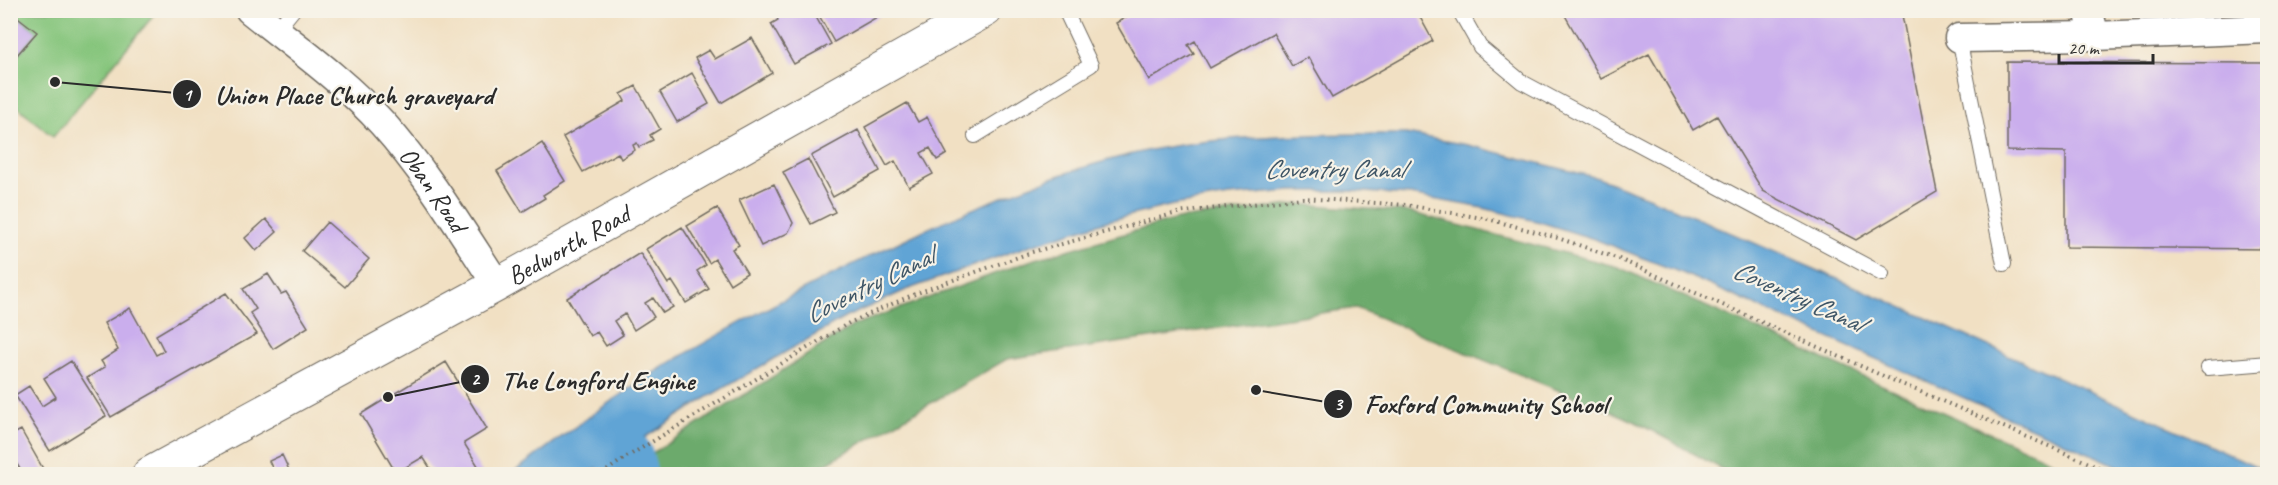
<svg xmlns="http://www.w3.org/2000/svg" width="2278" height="485" font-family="Caveat,sans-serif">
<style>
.green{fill:#85c57c;stroke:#587854;stroke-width:1.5}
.forest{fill:#6caa6c;stroke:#4c6a4c;stroke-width:1.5}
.water{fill:#60a4d5;stroke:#466880;stroke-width:1.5}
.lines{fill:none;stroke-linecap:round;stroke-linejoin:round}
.river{stroke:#60a4d5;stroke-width:57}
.building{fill:#caaeed}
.lane-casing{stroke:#706a60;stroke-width:16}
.street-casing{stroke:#706a60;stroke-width:31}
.secondary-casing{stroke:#706a60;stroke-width:35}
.path{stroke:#706a60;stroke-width:4;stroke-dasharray:1.5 4.5;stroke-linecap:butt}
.lane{stroke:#fff;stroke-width:14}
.street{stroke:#fff;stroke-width:28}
.secondary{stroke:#fff;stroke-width:33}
.labels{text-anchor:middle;stroke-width:4.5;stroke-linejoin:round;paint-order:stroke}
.street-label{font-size:26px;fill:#2b2b2b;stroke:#f7f3e8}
.water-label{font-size:27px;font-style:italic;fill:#3e5566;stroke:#f7f3e8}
.leader{fill:none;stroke:#2b2b2b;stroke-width:2}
.callout-dot{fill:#2b2b2b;stroke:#f7f3e8;stroke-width:2}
.mark-label{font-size:18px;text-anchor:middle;font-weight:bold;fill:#fff}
.callout-label{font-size:27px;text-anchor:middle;font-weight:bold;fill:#2b2b2b;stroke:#f7f3e8;stroke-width:4.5;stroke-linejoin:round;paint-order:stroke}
</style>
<rect width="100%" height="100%" fill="#f7f3e8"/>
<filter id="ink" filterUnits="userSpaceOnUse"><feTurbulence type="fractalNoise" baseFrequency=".0167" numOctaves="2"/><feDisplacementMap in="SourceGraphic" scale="12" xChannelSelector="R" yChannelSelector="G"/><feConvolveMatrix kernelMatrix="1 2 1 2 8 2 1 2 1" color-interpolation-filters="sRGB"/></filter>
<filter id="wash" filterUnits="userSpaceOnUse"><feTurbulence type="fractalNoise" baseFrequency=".008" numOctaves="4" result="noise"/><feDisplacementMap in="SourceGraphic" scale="24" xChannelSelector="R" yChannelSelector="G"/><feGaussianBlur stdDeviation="1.35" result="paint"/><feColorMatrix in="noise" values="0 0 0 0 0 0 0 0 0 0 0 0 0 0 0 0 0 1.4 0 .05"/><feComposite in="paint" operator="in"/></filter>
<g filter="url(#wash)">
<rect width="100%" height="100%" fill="#f1e0c3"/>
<path class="green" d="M158,10L53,137L11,101V63L36,32L11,11Z"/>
<path class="forest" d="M1299,204L1409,212L1618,267L2081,474H1731L1634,421L1356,308L1007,359L808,474H619L854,325L1032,260L1177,219Z"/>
<path class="water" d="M1362,134H1406L1468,145L1598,178L1648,197L1886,300L2267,471V474H2136L1682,273L1594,239L1540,222L1483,208L1410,195L1350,191H1291L1229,196L1173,205L1107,221L1028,246L906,290L846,317L708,397L588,474H511C566,434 621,391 680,357C757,312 837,271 918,233C996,198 1076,164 1161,148C1227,136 1295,135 1362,134Z"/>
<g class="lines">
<path class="river" d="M625,458L629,474"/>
</g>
<g id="blocks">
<path class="building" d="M773,10H812L831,44L794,64L771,24L778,20Z
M816,10H889L834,42Z
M1138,10H1416L1433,41L1332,98L1308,57L1292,66L1273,33L1210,68L1195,41L1188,45L1194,54L1149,80L1116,23Z
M1562,10H1901L1937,192L1856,240L1763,191L1717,116L1693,130L1649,54L1601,79Z
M10,11L37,32L10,63Z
M752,38L772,73L721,103L695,58L709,50L715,59Z
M2007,62L2268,63V249L2066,247V152L2007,151Z
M692,73L709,104L677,122L660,92Z
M636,86L660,129L650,135L653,140L639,147L637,143L633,145L635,150L621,159L618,153L583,172L563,137L625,101L621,94Z
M907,103L918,122L927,117L947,154L937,160L930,148L921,153L933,174L909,187L895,161L887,166L865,127Z
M858,130L880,171L833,197L811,156Z
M542,143L565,181L543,195L545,198L522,212L497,171Z
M808,159L835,212L811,224L783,172Z
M774,184L793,223L788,233L761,246L739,200Z
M717,208L739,245L732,249L747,273L730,284L715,259L709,263L687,226Z
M266,219L277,232L256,251L245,238Z
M327,222L369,259L345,287L302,251Z
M682,227L706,265L697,271L709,289L686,303L672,281L668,284L646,249Z
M640,253L673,307L663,313L653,298L645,303L654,317L634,330L625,314L620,317L614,321L623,335L606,346L597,332L590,336L567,298Z
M268,274L281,294L286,292L308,327L273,349L250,313L256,309L243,289Z
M226,293L257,334L111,417L87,378L105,367L101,361L118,350L104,323L130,308L156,355L164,351L156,335Z
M71,361L106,416L50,451L15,395L29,386L42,406L56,397L44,378Z
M446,362L487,429L464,443L483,474H452L450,471L445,474H434L423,457L396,473L361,414Z
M21,430L46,474H23L10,453V436Z
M282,455L289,470L275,474L269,461Z"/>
</g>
</g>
<g filter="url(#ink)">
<use href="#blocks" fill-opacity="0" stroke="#706a60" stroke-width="1.5"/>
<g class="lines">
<g class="lane-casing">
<path id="lane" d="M1459,10L1480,47L1522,82L1882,274
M2255,10L2257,30
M276,31L293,10
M1959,38L2004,264
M975,136L1091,65L1065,10
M2208,368L2268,363"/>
</g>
<g class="street-casing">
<g id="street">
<path id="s1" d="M250,10C296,47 344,81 383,124C427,173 461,230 497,285"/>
<path d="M2088,10L2095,36"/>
<path d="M1959,38L2095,36L2268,29"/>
</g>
</g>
<g class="secondary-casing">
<g id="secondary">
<path id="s2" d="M149,474L497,285L986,10"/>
</g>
</g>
<path class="path" d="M602,474L625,458L849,323L917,293L1032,252L1177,213L1303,198L1406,205L1488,219L1558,238L1619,259L1890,379L2115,474"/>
<use href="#lane" class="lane"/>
<use href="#street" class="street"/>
<use href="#secondary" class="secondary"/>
</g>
</g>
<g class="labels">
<g class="street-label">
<text dy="9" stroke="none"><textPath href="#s1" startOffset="258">Oban Road</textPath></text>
<text dy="9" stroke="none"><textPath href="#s2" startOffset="478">Bedworth Road</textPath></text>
</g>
<g class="water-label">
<text x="1334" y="178">Coventry Canal</text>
<text transform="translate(869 285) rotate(-26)" y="9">Coventry Canal</text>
<text transform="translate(1798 296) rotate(24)" y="9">Coventry Canal</text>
</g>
</g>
<path class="leader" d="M55 82L187 94M388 397L475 379M1256 390L1338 404"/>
<g class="callout-dot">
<circle cx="55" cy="82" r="6"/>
<circle cx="388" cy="397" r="6"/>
<circle cx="1256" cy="390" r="6"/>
<circle cx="187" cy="94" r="15"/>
<circle cx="475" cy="379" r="15"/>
<circle cx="1338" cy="404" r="15"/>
</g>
<g class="mark-label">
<text x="187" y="101">1</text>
<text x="475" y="385">2</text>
<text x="1338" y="410">3</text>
</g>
<g class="callout-label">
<text x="354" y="104">Union Place Church graveyard</text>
<text x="598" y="389">The Longford Engine</text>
<text x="1486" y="413">Foxford Community School</text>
</g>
<rect width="2278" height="485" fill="none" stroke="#f7f3e8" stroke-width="36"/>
<path d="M2059 54v9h94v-9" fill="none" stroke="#2b2b2b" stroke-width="3"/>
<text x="2068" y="54" font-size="18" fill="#2b2b2b" stroke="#f7f3e8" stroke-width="4.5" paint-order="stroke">20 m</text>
</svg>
